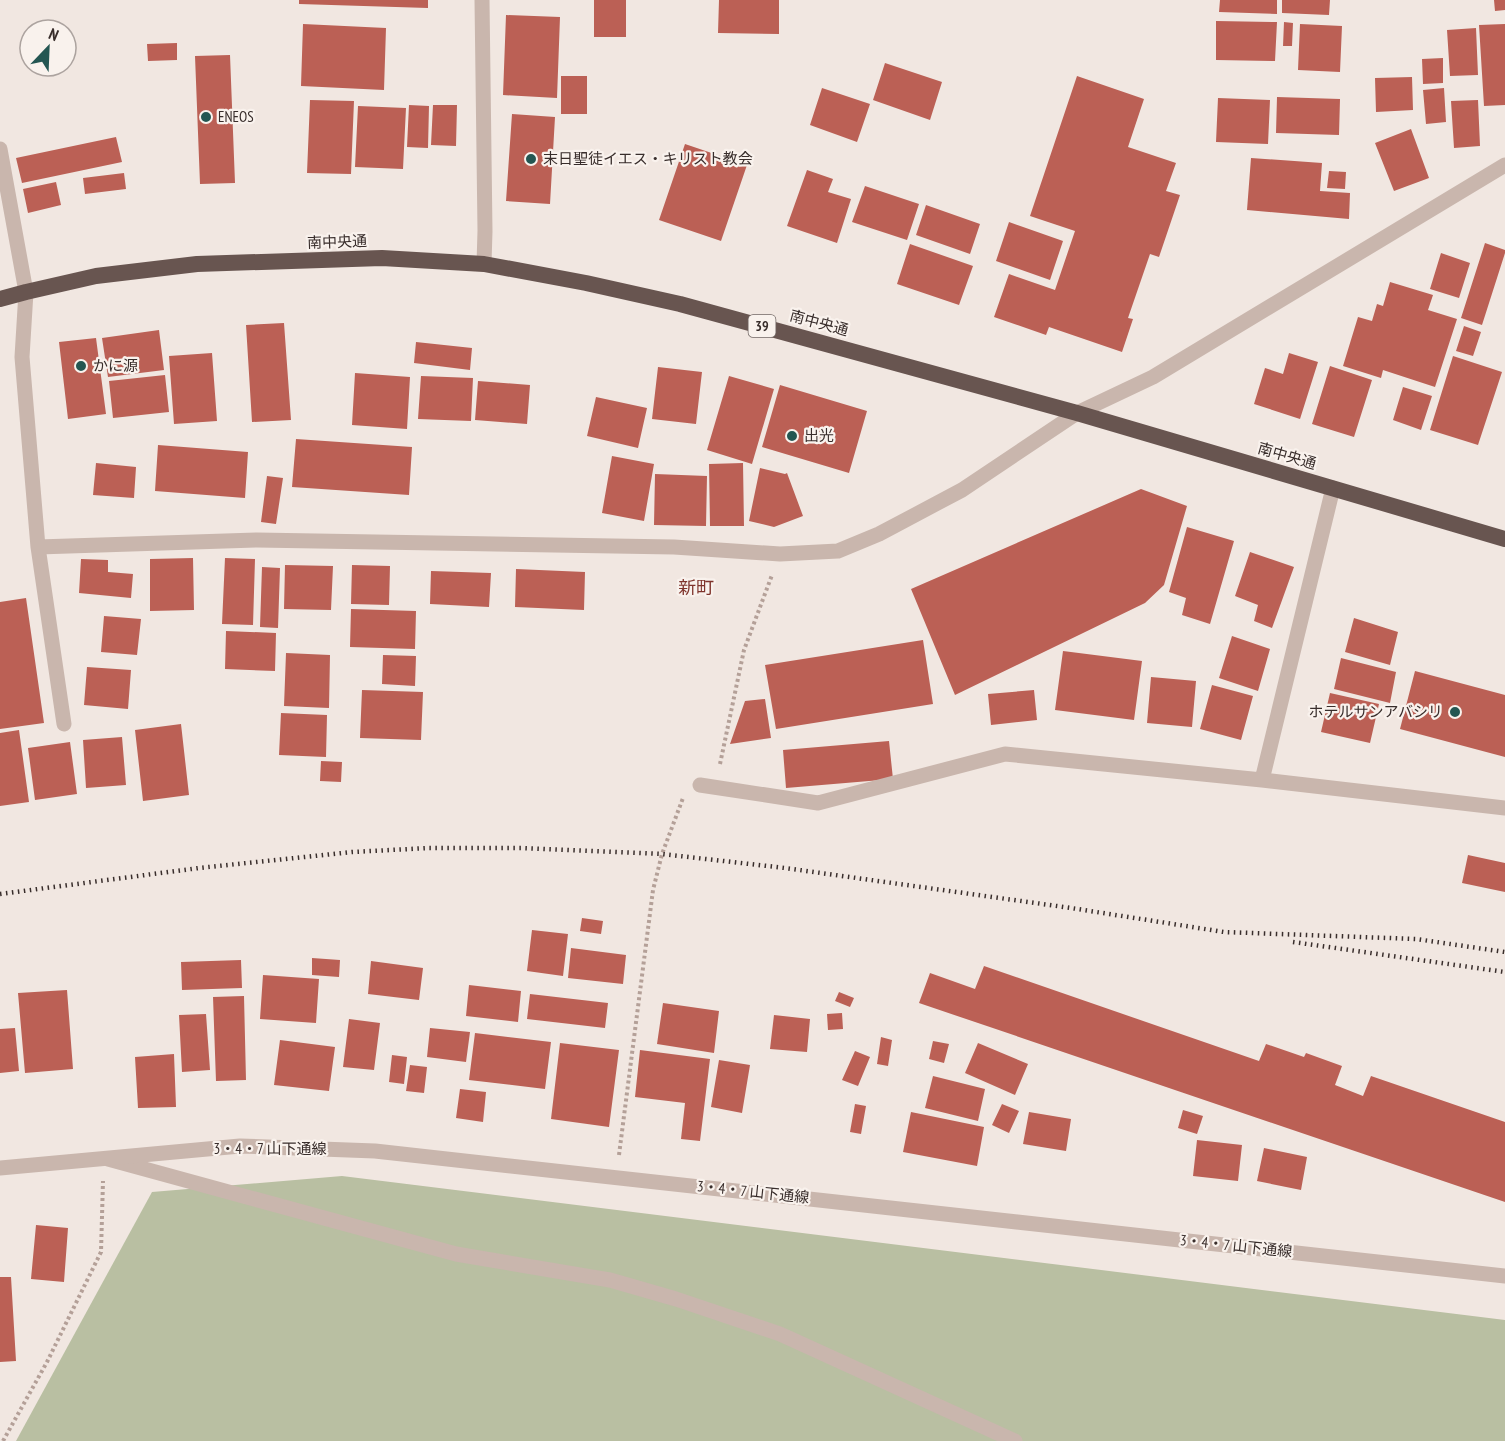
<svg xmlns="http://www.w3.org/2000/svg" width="1505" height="1441" font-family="'PT Sans Narrow','Noto Sans JP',sans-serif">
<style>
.green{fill:#b9bfa2}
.building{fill:#bb6055}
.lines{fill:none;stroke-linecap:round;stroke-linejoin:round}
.path{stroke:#b4a098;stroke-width:4;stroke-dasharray:3 3;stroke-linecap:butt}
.service{stroke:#c9b6ad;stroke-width:15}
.minor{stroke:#c9b6ad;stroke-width:15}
.tertiary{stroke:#c9b6ad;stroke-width:15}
.trunk{stroke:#685550;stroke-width:16}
.rail{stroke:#382d2b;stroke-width:4.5;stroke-dasharray:1.5 4.5;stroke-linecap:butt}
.poi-dot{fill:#245652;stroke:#f9f2ed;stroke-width:2}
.labels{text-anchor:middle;stroke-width:4.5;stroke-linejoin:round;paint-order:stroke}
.shield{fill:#f9f2ed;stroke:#726865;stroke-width:1.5}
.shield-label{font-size:14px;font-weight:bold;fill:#382d2b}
.poi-label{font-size:15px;fill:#382d2b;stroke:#f9f2ed;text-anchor:start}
.street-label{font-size:15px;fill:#382d2b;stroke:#f9f2ed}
.quarter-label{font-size:18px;fill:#7f342c;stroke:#f9f2ed}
</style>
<rect width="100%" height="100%" fill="#f1e7e1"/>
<path class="green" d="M342,1176L1505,1320V1441H16L152,1192Z"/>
<path class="building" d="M299,0H428V8L299,4Z
M594,0H626V37H594Z
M719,0H779V34L718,33Z
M1220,0H1277V14L1219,12Z
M1282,0H1330L1329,15L1282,13Z
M1494,0H1505V10L1495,11Z
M506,15L560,17L557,98L503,95Z
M1216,21L1277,22L1275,61L1216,60Z
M1284,22L1293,23L1292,46H1283Z
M303,24L386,28L384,90L301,86Z
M1300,24L1342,26L1340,72L1298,70Z
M1505,24V105L1484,106L1479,25Z
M1476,28L1478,75L1450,76L1447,30Z
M177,43V60L148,61L147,44Z
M230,55L235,183L200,184L195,56Z
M1443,58V83L1423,84L1422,59Z
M885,63L942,82L930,120L873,100Z
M561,76H587V114H561Z
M1077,76L1144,99L1128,147L1176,163L1166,191L1180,195L1159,257L1150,254L1128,318L1133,319L1122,352L1049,327L1046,335L994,317L1009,274L1055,290L1075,231L1030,216Z
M1412,77L1413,110L1376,112L1375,78Z
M822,88L870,104L857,142L810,125Z
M1444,88L1446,122L1426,124L1423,90Z
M1277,97L1340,99L1339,135L1276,133Z
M1218,98L1270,100L1268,144L1216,142Z
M310,100L354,101L351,174L307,173Z
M1478,100L1480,146L1454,148L1451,101Z
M409,105L429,106L428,148L407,147Z
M433,105H457L456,146L431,145Z
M358,106L406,108L403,169L355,167Z
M512,114L555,117L550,204L506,201Z
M1411,129L1429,178L1394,191L1375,143Z
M116,137L122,162L22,183L16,158Z
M685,144L747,165L721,241L659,220Z
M1251,158L1322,163L1320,191L1350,193L1349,219L1247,210Z
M807,170L833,179L828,192L851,199L837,243L787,226Z
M1329,171L1346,172L1345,189L1327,188Z
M124,173L126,189L85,194L83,178Z
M56,182L61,205L28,213L23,189Z
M865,186L919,204L907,240L852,222Z
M926,205L980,224L970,254L916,235Z
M1009,222L1063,241L1050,280L996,261Z
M1485,243L1505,250V253L1482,325L1461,318Z
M910,244L973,266L959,305L897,284Z
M1441,253L1470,263L1459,298L1430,289Z
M1390,282L1433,295L1428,310L1457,319L1435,387L1383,370L1381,378L1343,366L1358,317L1372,321L1377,304L1383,306Z
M284,323L291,420L252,422L246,325Z
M1464,326L1481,332L1473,356L1456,351Z
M159,330L164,370L108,377L102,338Z
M96,338L106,414L68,419L59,342Z
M416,342L472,348L470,370L414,363Z
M212,353L217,421L174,424L169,356Z
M1289,353L1318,362L1300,419L1254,404L1265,368L1283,374Z
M1453,356L1502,372L1478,445L1430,430Z
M1330,366L1372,380L1354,437L1312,424Z
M658,367L702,372L696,424L652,419Z
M355,373L410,377L407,429L352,425Z
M165,375L169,412L113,418L109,381Z
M421,376L473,378L471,421L418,419Z
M729,376L774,389L752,464L707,450Z
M478,381L530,385L527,424L475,420Z
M780,385L867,411L849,473L762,447Z
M1403,387L1432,396L1421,430L1393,420Z
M596,397L647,408L638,448L587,436Z
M296,439L412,447L409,495L292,487Z
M158,445L248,452L245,498L155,491Z
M612,456L654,464L644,521L602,513Z
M96,463L136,467L134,498L93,495Z
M743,463L744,526H710L709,464Z
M760,468L785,474L787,473L803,516L774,527L749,521Z
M655,474L707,476L706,526L654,525Z
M267,476L283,478L276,524L261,522Z
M1141,489L1187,506L1164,585L1145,603L955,695L911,589Z
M1187,527L1234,541L1210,624L1182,615L1186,598L1169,592Z
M1250,552L1294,567L1272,628L1254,621L1258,605L1235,596Z
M193,558L194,610L150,611V559Z
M225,558L255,559L253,625L222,624Z
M81,559L108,560V572L133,574L131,598L79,593Z
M285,565L333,566L331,610L284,609Z
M352,565L390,566L389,605L351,604Z
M262,567L280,568L278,628L260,627Z
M516,569L585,572L584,610L515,607Z
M431,571L491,573L489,607L430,604Z
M26,598L44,723L0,729V602Z
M351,609L416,611L415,649L350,647Z
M104,616L141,619L137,655L101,652Z
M1354,618L1398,632L1390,665L1345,652Z
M226,631L276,633L275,671L225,669Z
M1232,636L1270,649L1258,691L1219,678Z
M923,640L933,704L776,729L765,665Z
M1063,651L1142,661L1134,720L1055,710Z
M286,653L330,655L329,708L284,706Z
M383,655L416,656L415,686L382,684Z
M1341,658L1396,672L1390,703L1334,689Z
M87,667L131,670L128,709L84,705Z
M1415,671L1505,695V757L1400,729Z
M1151,677L1196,681L1192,727L1147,723Z
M1212,685L1253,696L1241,740L1200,729Z
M362,690L423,692L421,740L360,738Z
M1034,690L1037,720L991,725L988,694Z
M1330,693L1379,704L1370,743L1321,732Z
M765,699L771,738L730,744L745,701Z
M281,713L327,715L326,757L279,755Z
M181,724L189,795L143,801L135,730Z
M19,730L29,802L0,806V733Z
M122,737L126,785L86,788L83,740Z
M889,741L893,779L786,788L783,750Z
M70,742L77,794L35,800L28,748Z
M321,761L342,762L341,782L320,781Z
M1468,855L1505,863V892L1462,883Z
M582,918L603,921L601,934L580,931Z
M532,930L568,934L563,976L527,971Z
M571,948L626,955L623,984L568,978Z
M312,958L340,960L339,977L312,975Z
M241,960L242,988L182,990L181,962Z
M371,961L423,968L419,1000L368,994Z
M984,966L1259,1061L1266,1044L1304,1057L1306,1053L1342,1066L1335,1085L1363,1096L1371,1076L1505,1122V1202L919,1003L930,973L975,989Z
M263,975L319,979L316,1023L260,1019Z
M469,985L521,991L518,1022L466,1016Z
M67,990L73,1069L25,1073L18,993Z
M839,992L854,998L850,1007L835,1001Z
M530,994L608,1003L605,1028L527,1019Z
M244,996L246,1080L216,1081L213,997Z
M663,1003L719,1011L714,1053L657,1044Z
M842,1013L843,1029L828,1030L827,1014Z
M206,1014L210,1070L182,1072L179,1015Z
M774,1015L810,1019L807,1052L770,1049Z
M349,1019L380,1023L374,1070L343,1067Z
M15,1028L19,1071L0,1073V1029Z
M430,1028L470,1032L466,1062L427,1057Z
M475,1033L551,1042L545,1089L469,1080Z
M881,1037L892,1040L888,1066L877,1064Z
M280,1040L335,1047L329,1091L274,1085Z
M933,1041L949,1044L944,1063L929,1059Z
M560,1043L619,1050L609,1127L551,1119Z
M978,1043L1028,1064L1015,1095L965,1073Z
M640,1050L710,1059L700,1141L681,1139L685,1103L635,1097Z
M855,1051L870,1057L858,1086L842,1080Z
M174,1054L176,1107L138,1108L135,1057Z
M392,1055L407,1057L404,1084L389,1082Z
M719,1060L750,1065L742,1113L711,1107Z
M410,1065L427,1067L424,1093L406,1091Z
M933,1076L985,1089L978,1121L925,1108Z
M460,1089L486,1092L483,1122L456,1118Z
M855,1104L866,1106L861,1134L850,1132Z
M1002,1104L1019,1111L1009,1133L992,1125Z
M1183,1110L1203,1116L1197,1134L1178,1128Z
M911,1112L984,1127L977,1166L903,1152Z
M1029,1112L1071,1119L1066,1151L1023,1144Z
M1197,1140L1242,1145L1238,1181L1193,1176Z
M1264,1148L1307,1157L1301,1190L1257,1181Z
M36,1225L68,1228L64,1282L31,1279Z
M0,1277H11L16,1361L0,1362Z"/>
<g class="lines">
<path class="path" d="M720,764L744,650L772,575
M619,1155L653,890L662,854L683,798
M3,1441L47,1362L101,1252L103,1181"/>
<path class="service" d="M1262,780L1333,488
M700,785L818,803L1005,754L1262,780L1505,808"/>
<path class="minor" d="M482,0L485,231L484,264
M0,149L26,292L22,357L38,547L64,724
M38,547L257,540L674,547L780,554L838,551L879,534L962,490L1077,413L1153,377L1505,165
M108,1159L456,1254L610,1280L676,1299L780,1334L1015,1441"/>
<path class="tertiary" d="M0,1168L240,1146L375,1151L1505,1276"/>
<path class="trunk" d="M0,299L26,292L96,276L197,264L382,258L484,264L586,283L680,304L1077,413L1505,539"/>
<path class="rail" d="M0,894L199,868L352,852L429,848H522L662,854L785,868L1071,908L1224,932L1416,939L1505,952
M1293,942L1505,972"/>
</g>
<g class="poi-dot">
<circle cx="206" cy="117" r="6"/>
<circle cx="531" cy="159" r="6"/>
<circle cx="81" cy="366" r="6"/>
<circle cx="792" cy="436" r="6"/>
<circle cx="1455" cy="712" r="6"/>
</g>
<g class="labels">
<rect class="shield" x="748.5" y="315" width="27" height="22" rx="4.5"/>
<g class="shield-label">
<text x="762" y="331">39</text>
</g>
<g class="poi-label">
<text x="218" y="122">ENEOS</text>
<text x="543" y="164">末日聖徒イエス・キリスト教会</text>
<text x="93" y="371">かに源</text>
<text x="804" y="441">出光</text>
<text x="1443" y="717" text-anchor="end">ホテルサンアバシリ</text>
</g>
<g class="street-label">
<text transform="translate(337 242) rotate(-2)" y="5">南中央通</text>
<text transform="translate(819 323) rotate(15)" y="5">南中央通</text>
<text transform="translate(1287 456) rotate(16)" y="5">南中央通</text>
<text x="270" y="1154">3・4・7 山下通線</text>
<text transform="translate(753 1192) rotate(6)" y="5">3・4・7 山下通線</text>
<text transform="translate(1236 1246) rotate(6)" y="5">3・4・7 山下通線</text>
</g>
<g class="quarter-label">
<text x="696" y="594">新町</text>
</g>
</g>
<g transform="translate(48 48) rotate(23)"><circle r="28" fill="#f9f2ed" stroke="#aca39f" stroke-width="1.5"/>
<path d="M0-4.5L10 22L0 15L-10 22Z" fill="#245652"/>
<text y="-9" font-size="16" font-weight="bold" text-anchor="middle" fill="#382d2b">N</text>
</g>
</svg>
